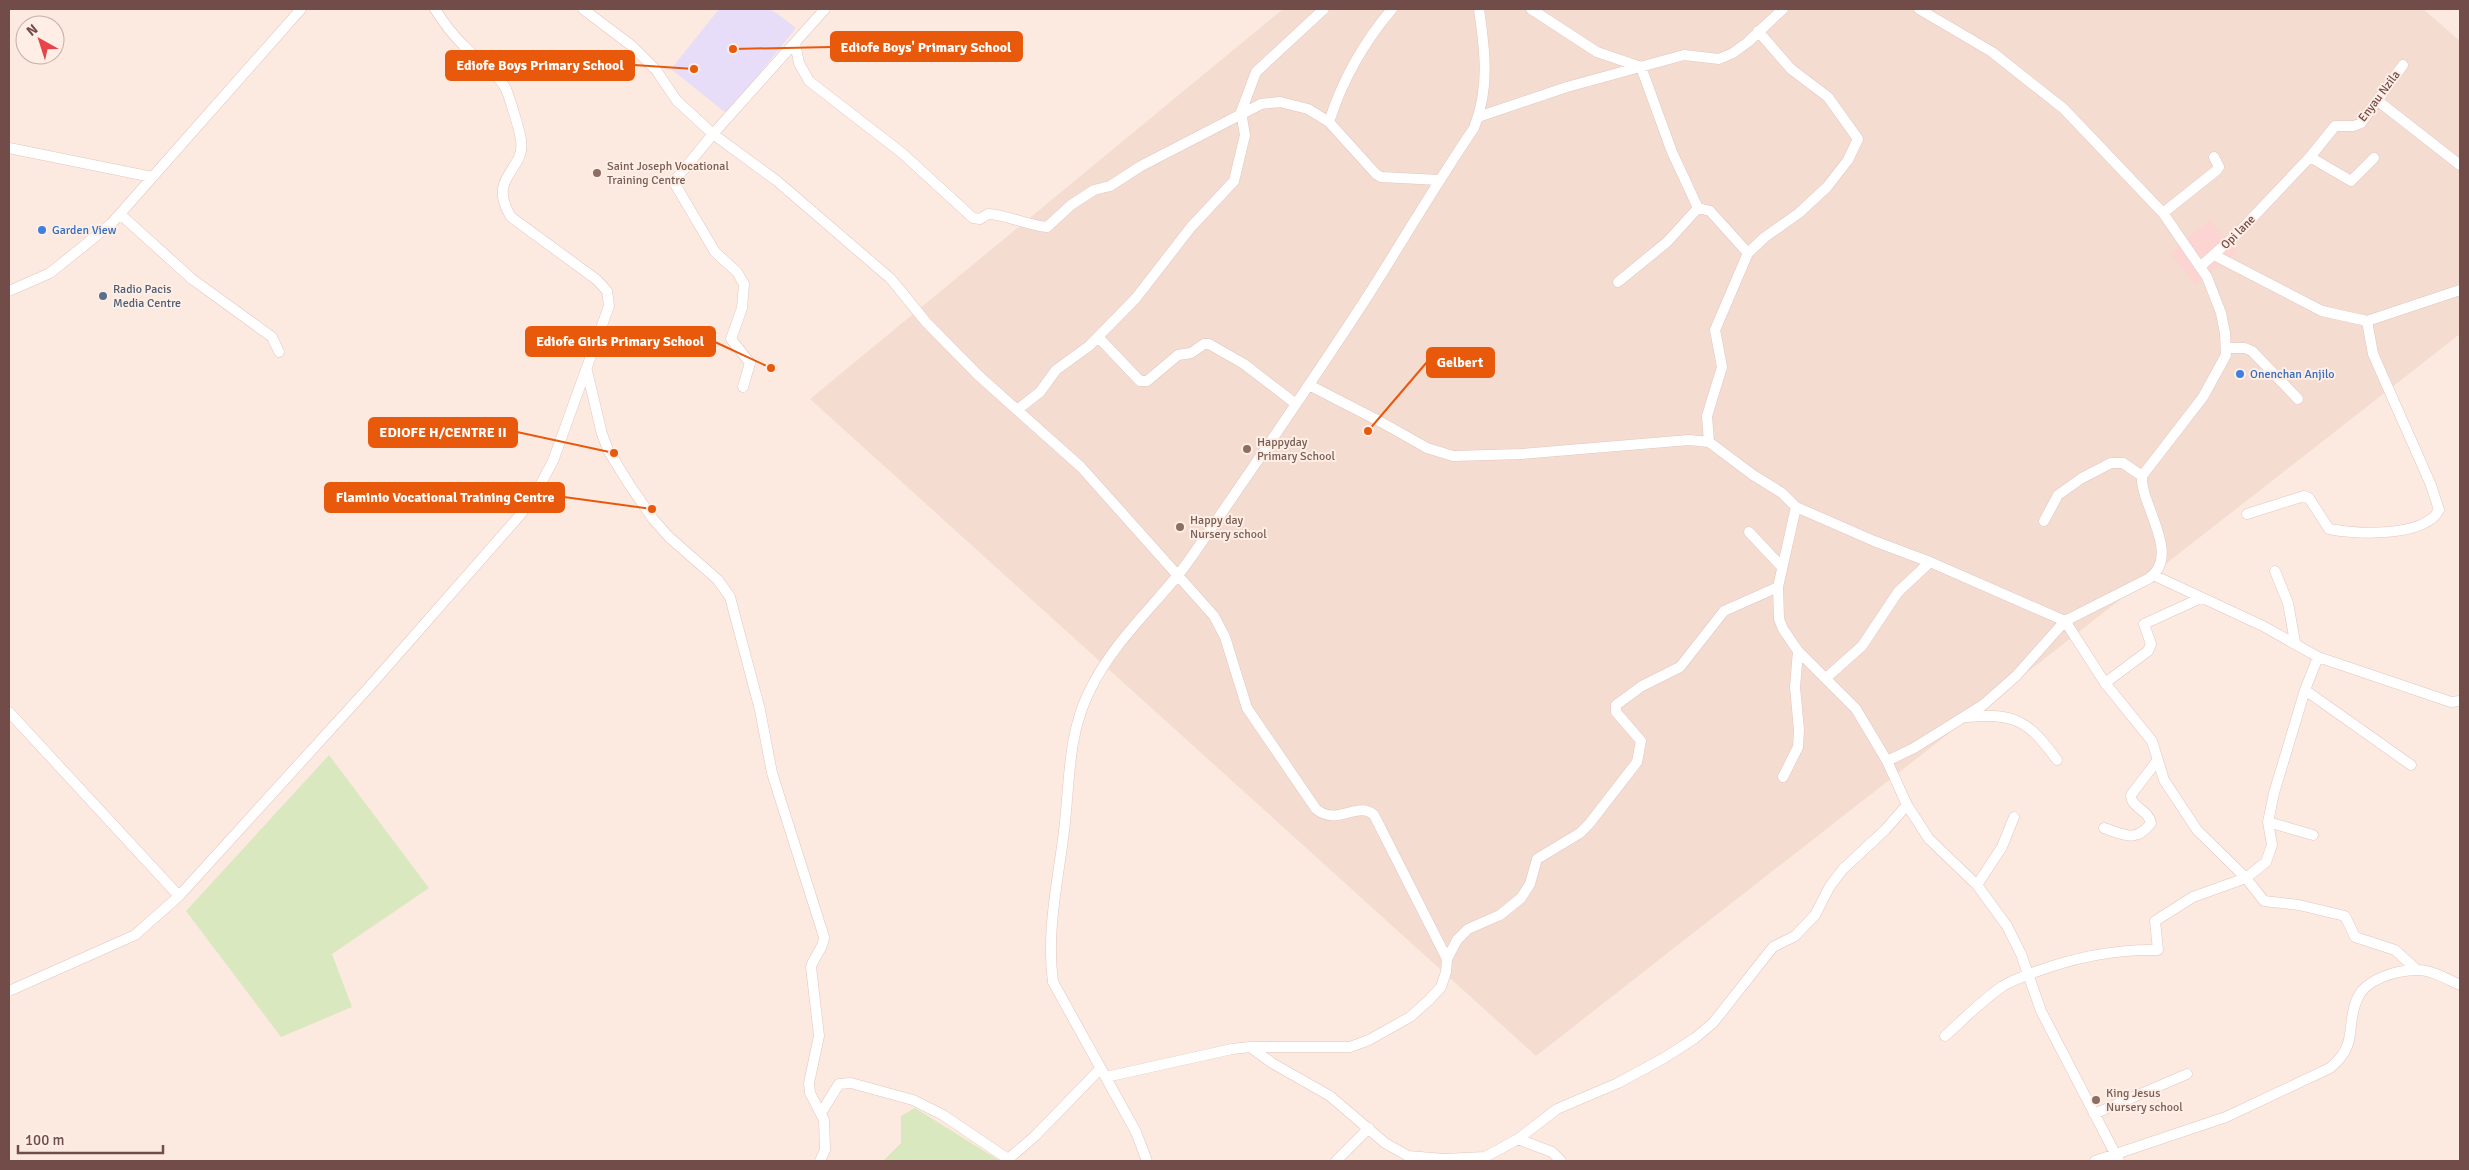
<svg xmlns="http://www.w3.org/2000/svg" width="2469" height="1170" font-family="Signika,sans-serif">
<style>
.residential{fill:#f5dcd1}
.commercial{fill:#fcd5d3}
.education{fill:#e7ddf8}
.green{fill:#dae8bf}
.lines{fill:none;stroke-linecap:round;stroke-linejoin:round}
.minor-casing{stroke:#e1c6bf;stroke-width:11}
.minor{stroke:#fff;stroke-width:10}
.education-dot{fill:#8d6e63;stroke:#ffeee5;stroke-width:2}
.shop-dot{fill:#3f7fe0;stroke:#ffeee5;stroke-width:2}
.service-dot{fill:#5c6f8a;stroke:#ffeee5;stroke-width:2}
.labels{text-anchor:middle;stroke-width:4;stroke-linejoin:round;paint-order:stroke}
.street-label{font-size:12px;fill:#724c48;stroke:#ffeee5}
.education-label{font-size:12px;fill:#785e54;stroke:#ffeee5;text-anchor:start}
.shop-label{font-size:12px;fill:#366cbe;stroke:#ffeee5;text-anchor:start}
.service-label{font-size:12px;fill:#4e5e75;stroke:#ffeee5;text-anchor:start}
.leader{fill:none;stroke:#e8590c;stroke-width:2}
.callout-dot{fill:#e8590c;stroke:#ffeee5;stroke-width:2}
.callout{fill:#e8590c;stroke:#e8590c;stroke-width:2}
.callout-label{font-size:14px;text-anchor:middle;font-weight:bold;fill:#fff}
</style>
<rect width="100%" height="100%" fill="#fceae0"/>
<path class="residential" d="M1283,9H2423L2460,41V334L1536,1056L810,399Z"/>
<path class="commercial" d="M2210,220L2237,252L2195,285L2170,253Z"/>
<path class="education" d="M719,9H771L796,28L727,114L671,69Z"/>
<path class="green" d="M329,755L429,888L332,954L352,1007L281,1037L186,911Z
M915,1108L1000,1161H883L901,1143V1116Z"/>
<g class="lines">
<g class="minor-casing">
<path id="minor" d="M583,9L632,46L656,70L677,101L713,134L777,181L891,279L926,322L978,375L1081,467L1214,616L1225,637L1247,708L1316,809C1338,827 1357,800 1374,815L1447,959
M1531,9L1597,52L1641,67L1672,152L1698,208L1710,211L1748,253
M795,43L799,63L809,81L902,153L973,218L980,219L988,214C1008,215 1026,225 1047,227L1071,205L1094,190L1110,186L1141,166L1261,104L1280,102L1308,109L1329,122L1376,174L1381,177L1439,180
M2378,101L2460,165
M1478,117L1567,87L1684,55L1719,59L1733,53L1748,42L1783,9
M1329,122C1342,81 1364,42 1392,9
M9,148L152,177
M2310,157L2351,181L2374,158
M2163,213L2217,170L2219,167L2214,157
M120,214L192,279L272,337L279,352
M2214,255L2322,311L2367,321L2373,354L2431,485L2439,510C2424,538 2356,534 2329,529L2309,498L2304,496L2247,514
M2201,266L2238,233L2310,157L2335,126H2354L2361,123L2403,65
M1618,282L1667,242L1698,208
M9,291L50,273L111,224L301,9
M2367,321L2460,290
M1098,337L1140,381H1147L1178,355L1191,353L1204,344H1209L1244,364L1296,404
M2227,348H2245L2252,351L2298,399
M587,371L602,434L608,450L629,484L653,519L669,537L718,580L730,597L760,710L772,773L824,937C824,948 814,956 811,967L819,1036L809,1083L810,1093L824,1120L825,1150L820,1161
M1309,385L1381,422L1427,448L1453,456L1522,454L1689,440L1709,442L1753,475L1782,493L1796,507L1874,541L1930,562L2065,621L2105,683L2152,741L2164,780L2197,830L2246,878L2264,901L2299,905L2345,916L2355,937L2395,950L2417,970
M743,387L750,363L731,339L742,308L744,284L737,272L715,252L675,184L676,179L713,134L825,9
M1017,410L1040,392L1056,370L1089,346L1136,298L1191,227L1234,181L1245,135L1241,112L1256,72L1324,9
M1709,442L1707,416L1722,367L1715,330L1748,253L1765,237L1799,213L1827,187L1848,160L1858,139L1828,97L1791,69L1758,31
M1796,507L1778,587L1779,619L1783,629L1798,651L1856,709L1887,761L1907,805L1929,839L1977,885L2007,926L2021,954L2041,1011L2119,1161
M2044,521L2058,495L2082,478L2111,463H2123L2142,476
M1749,532L1781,566
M2275,571L2288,603L2295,642
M2153,575L2263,626L2318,657L2451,702L2460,701
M1826,678L1862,646L1898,592L1930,562
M2105,683L2148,651L2151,644L2144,624L2201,598
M2305,690L2411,765
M9,712L179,896
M1967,717C2016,712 2029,722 2057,760
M1887,761L1914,748L1983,705L2016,676L2065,621L2148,579C2183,556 2140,505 2142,476L2203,397L2226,355L2225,333L2221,313L2207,277L2163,213L2064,109L1992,52L1919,9
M1783,777L1798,747L1799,730L1795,687L1798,651
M2268,822L2313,835
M2104,828C2124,835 2136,843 2151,823C2149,810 2131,808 2131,795L2157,761
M1977,885L2002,847L2014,817
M9,991L135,935L179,896L370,686L521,514L539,487L553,461L609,306L607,291L597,280L511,217C486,176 526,171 521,140C520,131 509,96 506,89C497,72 476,59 463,45C452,34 443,22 435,9
M1945,1036C1964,1019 1982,1000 2003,986C2013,980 2024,976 2035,972C2075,957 2115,949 2158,950L2155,921L2193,897L2246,878L2266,862L2272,845L2268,822L2274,793L2305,690L2318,657
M1250,1047L1272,1063L1330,1096L1385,1143L1408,1156L1444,1159L1485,1157L1518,1139L1552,1152L1561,1161
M1106,1077L1232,1049L1250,1047H1350L1369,1040L1410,1017L1429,1000L1441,987L1446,972L1447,959L1457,940L1468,929L1500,915L1521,898L1530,884L1537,859L1580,833L1589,824L1637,762L1641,741L1616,712V705L1642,686L1680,667L1724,611L1778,587
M821,1113L839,1084L851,1083L913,1100L943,1115L1008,1159
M2094,1114L2187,1074
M1518,1139L1557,1109L1618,1083L1664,1058L1695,1038L1713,1023L1773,947L1795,936L1815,915L1830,886L1843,869L1885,830L1907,805
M1006,1161L1035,1136L1101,1068
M1147,1161L1136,1132L1053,982C1046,932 1058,881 1064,831C1070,783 1067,737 1089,692C1110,647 1147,613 1178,575C1190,560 1201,543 1212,527C1265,450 1318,373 1369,294C1404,239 1437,182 1474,128C1490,87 1485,51 1479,9
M1336,1161L1369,1128
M2095,1161L2226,1117L2330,1068C2359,1044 2345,1028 2357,999C2365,979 2397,970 2417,970C2432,970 2447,979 2460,985"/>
</g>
<use href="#minor" class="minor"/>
</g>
<g class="education-dot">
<circle cx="597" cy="173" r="5"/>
<circle cx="1247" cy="449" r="5"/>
<circle cx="1180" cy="527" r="5"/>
<circle cx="2096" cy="1100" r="5"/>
</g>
<g class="shop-dot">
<circle cx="42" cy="230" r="5"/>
<circle cx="2240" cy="374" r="5"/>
</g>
<circle class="service-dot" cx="103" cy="296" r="5"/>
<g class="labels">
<g class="street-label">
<text transform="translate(2379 96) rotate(-53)" y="4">Enyau Nzila</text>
<text transform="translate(2238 232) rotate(-45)" y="4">Opi lane</text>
</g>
<g class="education-label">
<text x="607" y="170">Saint Joseph Vocational<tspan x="607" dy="14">Training Centre</tspan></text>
<text x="1257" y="446">Happyday<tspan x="1257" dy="14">Primary School</tspan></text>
<text x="1190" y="524">Happy day<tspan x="1190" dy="14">Nursery school</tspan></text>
<text x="2106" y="1097">King Jesus<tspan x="2106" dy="14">Nursery school</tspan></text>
</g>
<g class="shop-label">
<text x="52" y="234">Garden View</text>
<text x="2250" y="378">Onenchan Anjilo</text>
</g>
<g class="service-label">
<text x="113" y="293">Radio Pacis<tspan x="113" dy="14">Media Centre</tspan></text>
</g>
</g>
<path class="leader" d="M733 49L831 47M694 69L634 65M771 368L715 342M1368 431L1427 362M614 453L517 432M652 509L564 497"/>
<g class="callout-dot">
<circle cx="733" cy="49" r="5"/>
<circle cx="694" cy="69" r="5"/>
<circle cx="771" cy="368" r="5"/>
<circle cx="1368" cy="431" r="5"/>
<circle cx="614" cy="453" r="5"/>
<circle cx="652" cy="509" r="5"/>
</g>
<g class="callout">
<rect x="831" y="32" width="191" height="29" rx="5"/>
<rect x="446" y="51" width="188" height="29" rx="5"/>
<rect x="526" y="327" width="189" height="29" rx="5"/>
<rect x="1427" y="348" width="67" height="29" rx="5"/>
<rect x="369" y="418" width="148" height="29" rx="5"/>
<rect x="325" y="483" width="239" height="29" rx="5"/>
</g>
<g class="callout-label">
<text x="926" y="52">Ediofe Boys' Primary School</text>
<text x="540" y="70">Ediofe Boys Primary School</text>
<text x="620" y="346">Ediofe Girls Primary School</text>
<text x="1460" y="367">Gelbert</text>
<text x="443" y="437">EDIOFE H/CENTRE II</text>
<text x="445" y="502">Flaminio Vocational Training Centre</text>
</g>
<rect width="2469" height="1170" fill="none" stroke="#724c48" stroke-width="20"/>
<g transform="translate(40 40) rotate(321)"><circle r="24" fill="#ffeee5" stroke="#c7ada6"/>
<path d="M0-4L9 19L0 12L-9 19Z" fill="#e5454a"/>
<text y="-8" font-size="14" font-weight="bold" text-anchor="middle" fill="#724c48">N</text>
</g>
<path d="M18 1145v8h145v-8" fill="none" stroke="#724c48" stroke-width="2.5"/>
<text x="25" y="1145" font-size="15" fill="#724c48" stroke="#ffeee5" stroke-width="4" paint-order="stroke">100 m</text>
</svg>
